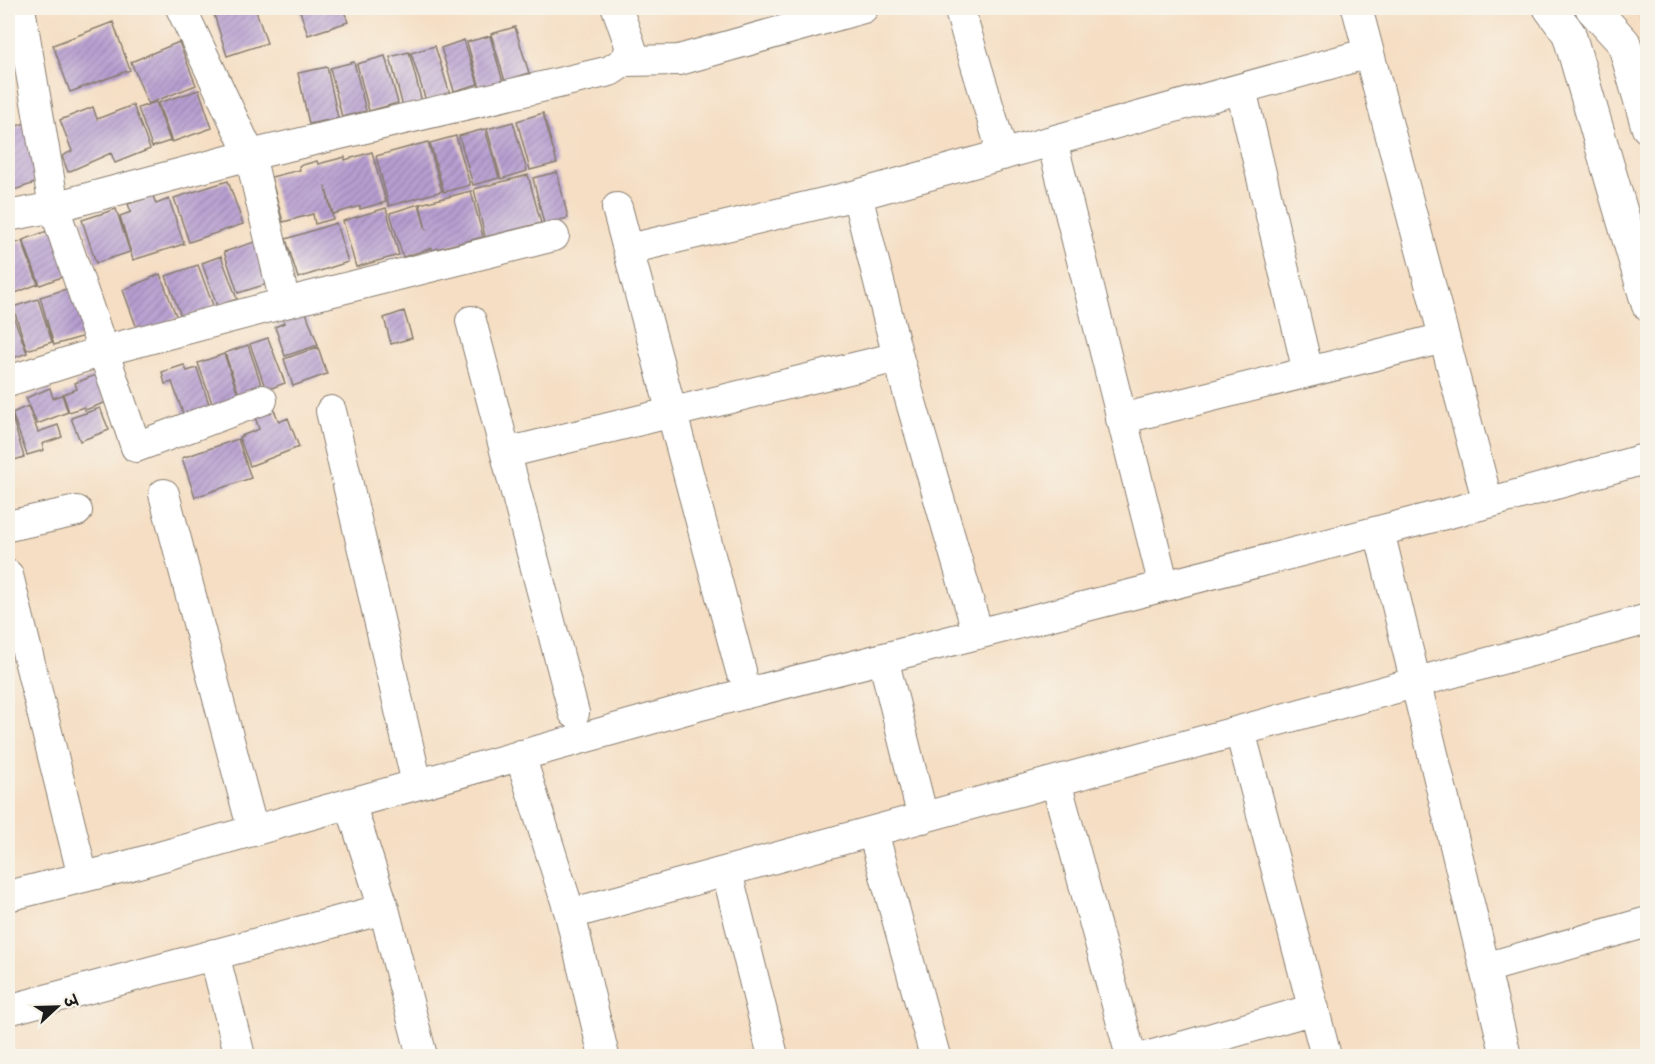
<svg xmlns="http://www.w3.org/2000/svg" width="1655" height="1064" font-family="'Architects Daughter','Playpen Sans Deva',sans-serif">
<style>
.building{fill:url(#building-hatch)}
.lines{fill:none;stroke-linecap:round;stroke-linejoin:round}
.minor-casing{stroke:#887d70;stroke-width:32}
.tertiary-casing{stroke:#887d70;stroke-width:35}
.minor{stroke:#fff;stroke-width:30}
.tertiary{stroke:#fff;stroke-width:33}
</style>
<defs>
<pattern id="building-hatch" width="6" height="6" patternUnits="userSpaceOnUse" patternTransform="scale(1.5)"><rect width="6" height="6" fill="#b79fd1"/><path d="M-1 1l2-2M0 6l6-6M5 7l2-2" fill="none" stroke="#9481a9"/></pattern>
</defs>
<rect width="100%" height="100%" fill="#f7f3e8"/>
<filter id="ink" filterUnits="userSpaceOnUse"><feTurbulence type="fractalNoise" baseFrequency=".0167" numOctaves="2"/><feDisplacementMap in="SourceGraphic" scale="12" xChannelSelector="R" yChannelSelector="G"/><feConvolveMatrix kernelMatrix="1 2 1 2 8 2 1 2 1" color-interpolation-filters="sRGB"/></filter>
<filter id="wash" filterUnits="userSpaceOnUse"><feTurbulence type="fractalNoise" baseFrequency=".008" numOctaves="4" result="noise"/><feDisplacementMap in="SourceGraphic" scale="24" xChannelSelector="R" yChannelSelector="G"/><feGaussianBlur stdDeviation="1.35" result="paint"/><feColorMatrix in="noise" values="0 0 0 0 0 0 0 0 0 0 0 0 0 0 0 0 0 1.4 0 .05"/><feComposite in="paint" operator="in"/></filter>
<g filter="url(#wash)">
<rect width="100%" height="100%" fill="#f5dec3"/>
<g id="blocks">
<path class="building" d="M212,8H255L267,43L227,56Z
M299,8H343L348,22L308,35Z
M1639,8H1648V35H1647Z
M113,22L130,70L70,92L53,45Z
M515,27L529,73L505,81L491,34Z
M490,36L503,82L480,88L467,42Z
M464,40L478,84L454,91L441,48Z
M179,42L196,85L148,104L131,62Z
M435,46L450,94L426,101L411,53Z
M409,52L422,102L403,107L390,57Z
M385,56L398,103L369,111L357,64Z
M354,62L366,111L342,117L330,68Z
M327,67L338,118L309,124L298,73Z
M199,90L212,128L172,142L158,103Z
M156,102L170,141L152,147L138,108Z
M133,105L150,149L115,163L111,153L68,172L62,156L72,151L60,120L93,107L97,119Z
M543,113L557,163L530,170L517,121Z
M28,122L47,179L8,192V129Z
M513,122L527,171L501,179L487,129Z
M485,129L499,178L473,185L459,136Z
M456,136L470,185L444,192L430,143Z
M428,142L442,191L389,206L376,156Z
M372,152L386,202L360,209V206L333,214L325,186L333,219L315,224L313,214L283,222L271,177L300,170L299,166L317,161L318,164L345,157V160Z
M557,172L568,218L544,224L533,178Z
M528,175L541,223L485,237L474,189Z
M228,181L243,224L189,242L174,198Z
M471,191L483,237L432,250V248L403,257L390,213L419,204L426,230L420,204Z
M153,196L156,204L169,199L184,244L133,260L120,216L131,212L128,204Z
M386,208L399,255L356,267L343,221Z
M116,209L130,252L96,263L82,220Z
M336,223L348,262L298,278L286,239Z
M58,227L67,275L40,285L23,240Z
M8,238L10,245L22,241L38,284L8,296Z
M264,239L270,283L238,293L224,252Z
M221,256L237,299L217,306L202,263Z
M198,265L214,308L182,319L166,276Z
M160,274L177,318L139,334L123,290Z
M70,288L88,335L54,345L40,297Z
M38,299L52,342L27,350L13,307Z
M10,307L27,353L8,360V308Z
M304,307L318,345L285,356L275,327L284,323L281,315Z
M404,311L412,338L391,344L384,318Z
M268,338L285,383L266,390L250,344Z
M248,345L263,390L240,398L225,353Z
M318,347L327,374L293,386L284,359Z
M224,354L240,400L214,409L198,363Z
M184,365L187,371L197,368L211,410L185,419L172,382L165,384L162,372Z
M96,375L107,402L85,410L84,407L69,412L63,394L77,389L75,383Z
M50,388L53,398L62,395L68,412L37,424L26,398Z
M28,406L38,432L58,425L62,437L42,444L44,450L27,455L12,413Z
M273,407L279,422L288,418L299,447L250,466L239,437L259,429L254,414Z
M100,408L109,430L80,441L71,418Z
M10,410L24,457L8,462V411Z
M238,439L251,478L195,497L182,458Z"/>
</g>
</g>
<g filter="url(#ink)">
<use href="#blocks" fill-opacity="0" stroke="#887d70" stroke-width="1.5"/>
<g class="lines">
<g class="minor-casing">
<path id="minor" d="M20,8L54,207L136,447L262,400
M181,8L250,155L285,303
M959,8L1003,155
M1357,8L1488,503
M625,61L679,60L863,8
M1241,89L1308,372
M1052,141L1164,586
M617,208L741,671
M8,216L54,207L250,155L610,71L625,61L631,48L617,8
M629,249L857,195
M471,321L574,713
M898,357L978,634
M8,381L103,351L285,303L554,236
M331,411L417,784
M1121,419L1444,338
M506,453L898,357L857,195L1369,53
M164,494L253,831
M8,526L77,511
M1379,531L1506,1056
M8,575L83,877
M883,658L923,818
M1240,731L1326,1056
M520,755L570,914L604,1056
M1056,782L1131,1056
M350,803L384,909L422,1056
M873,832L935,1056
M727,872L773,1056
M8,896L120,868L697,706L1488,503L1648,458
M570,914L1648,619
M214,954L240,1056
M1485,968L1648,922
M8,1010L384,909
M1150,1056L1314,1009"/>
</g>
<g class="tertiary-casing">
<path id="tertiary" d="M1550,8L1569,34L1648,304
M1592,8L1624,43L1648,127"/>
</g>
<use href="#minor" class="minor"/>
<use href="#tertiary" class="tertiary"/>
</g>
</g>
<rect width="1655" height="1064" fill="none" stroke="#f7f3e8" stroke-width="30"/>
<g transform="translate(57 1007) rotate(68)" stroke="#f7f3e8" stroke-width="4.5" paint-order="stroke">
<path d="M0-4.5L10 22L0 15L-10 22Z" fill="#1c1c1c"/>
<text y="-9" font-size="16" font-weight="bold" text-anchor="middle" fill="#1c1c1c">उ</text>
</g>
</svg>
